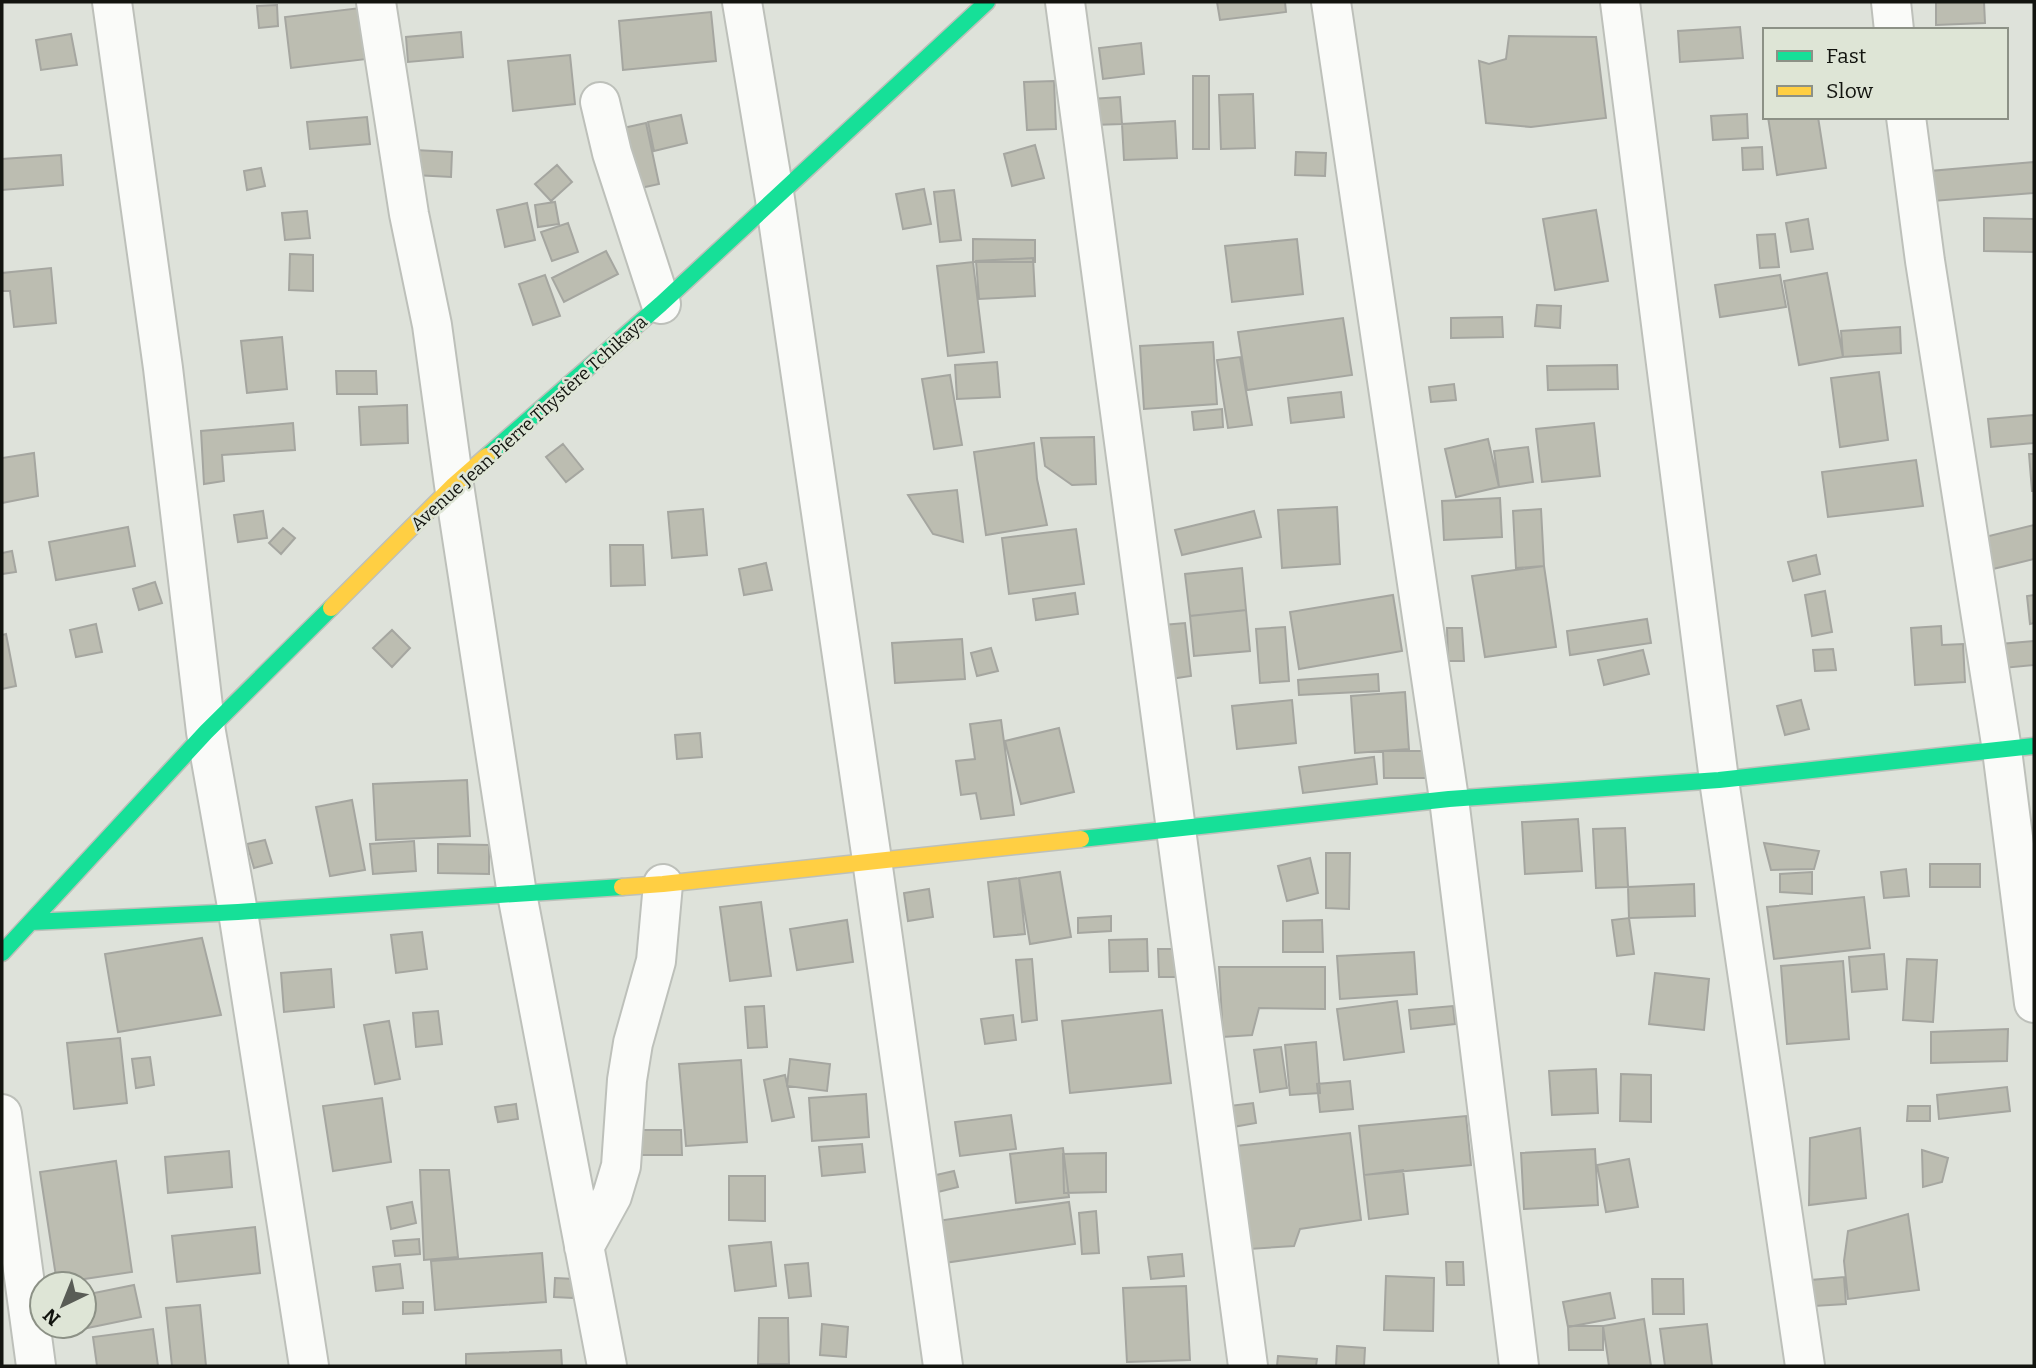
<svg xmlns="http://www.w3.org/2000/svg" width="2036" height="1368" font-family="Bitter,serif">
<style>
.building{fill:#bcbdb1;stroke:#a5a6a0;stroke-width:2}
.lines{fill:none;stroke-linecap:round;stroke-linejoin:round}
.street-casing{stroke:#bdc0ba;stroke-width:42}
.fast-casing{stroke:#bdc0ba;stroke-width:19}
.slow-casing{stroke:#bdc0ba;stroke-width:19}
.street{stroke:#fafbf9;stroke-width:38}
.fast{stroke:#16e098;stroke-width:16}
.slow{stroke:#ffcf43;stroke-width:16}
.labels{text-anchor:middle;stroke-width:5;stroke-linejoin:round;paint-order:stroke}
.street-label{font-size:18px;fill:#12140f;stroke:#dee5d6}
</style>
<rect width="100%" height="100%" fill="#dee2da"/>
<path class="building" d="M1217,2H1285L1286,12L1220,20Z
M1936,2H1984L1985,23L1936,25Z
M277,5L278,26L259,28L257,6Z
M360,8L367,59L291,68L285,17Z
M711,12L716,61L623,70L619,21Z
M1740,27L1743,58L1680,62L1678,31Z
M461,32L463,57L408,62L406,37Z
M71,34L77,65L41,70L36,40Z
M1509,36L1596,37L1606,118L1531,127L1486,123L1479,61L1489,64L1506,59Z
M1141,43L1144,74L1103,79L1099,48Z
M570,55L575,104L513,111L508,61Z
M1193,76H1209V149H1193Z
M1054,81L1056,129L1027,130L1024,82Z
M1253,94L1255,148L1221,149L1219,95Z
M1120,97L1122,124L1093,125L1091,99Z
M1747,114L1748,138L1713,140L1711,116Z
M681,115L687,143L654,151L648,122Z
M367,117L370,144L310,149L307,122Z
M1768,117H1818L1826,168L1777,175Z
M1175,121L1177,158L1124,160L1122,124Z
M646,123L659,184L627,191L614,130Z
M1035,145L1044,178L1012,186L1004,154Z
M1762,147L1763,169L1743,170L1742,148Z
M415,150L452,152L451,177L414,175Z
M1296,152L1326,153L1325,176L1295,175Z
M61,155L63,185L2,190V159Z
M2034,162V193L1933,201L1930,171Z
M557,165L572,182L551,201L535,184Z
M261,168L265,186L247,190L244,171Z
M924,189L931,224L903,229L896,194Z
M954,190L961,240L940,242L934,192Z
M555,202L559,224L538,227L535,205Z
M527,203L535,240L505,247L497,210Z
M1596,210L1608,281L1555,290L1543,219Z
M307,211L310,238L285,240L282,213Z
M1984,218L2034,219V252L1984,251Z
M1808,219L1813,249L1791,252L1786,223Z
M568,223L578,252L552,261L541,232Z
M1775,234L1779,267L1760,268L1757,235Z
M973,239L1035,240V262H973Z
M1297,239L1303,294L1232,302L1225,246Z
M606,251L618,274L564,302L552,278Z
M290,254L313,255V291L289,290Z
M1033,258L1035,296L979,299L976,261Z
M973,262L984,352L948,356L937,266Z
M51,268L56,323L14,327L10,291H2V273Z
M1827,273L1843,357L1799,365L1784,281Z
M545,275L560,316L533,325L519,284Z
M1780,275L1786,307L1720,317L1715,285Z
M1537,305L1561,306L1560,328L1535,326Z
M1502,317L1503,337L1451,338V318Z
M1343,318L1352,375L1247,390L1238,332Z
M1900,327L1901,353L1843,357L1841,331Z
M282,337L287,389L247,393L241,341Z
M1213,342L1217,404L1144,409L1140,346Z
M1240,357L1252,425L1228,428L1217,360Z
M997,362L1000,397L957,399L955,365Z
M1617,365L1618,389L1548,390L1547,366Z
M336,371H376L377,394H337Z
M1879,372L1888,440L1840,447L1831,378Z
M950,375L962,445L934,449L922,379Z
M1454,384L1456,400L1431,402L1429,387Z
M1341,392L1344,417L1291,423L1288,398Z
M407,405L408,443L361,445L359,407Z
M1222,409L1223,427L1194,430L1192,412Z
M2034,415V443L1991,447L1988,419Z
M293,423L295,450L222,455L224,481L204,484L201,431Z
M1594,423L1600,476L1542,482L1536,429Z
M1094,437L1096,484L1072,485L1045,466L1041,438Z
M1488,439L1499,487L1456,497L1445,449Z
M1034,443L1037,479L1047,525L986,535L974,452Z
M563,444L583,469L566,482L546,457Z
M1528,447L1533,482L1499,487L1494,451Z
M34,453L38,496L2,503V458Z
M2029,454H2034V491H2032Z
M1916,460L1923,506L1828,517L1822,472Z
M957,490L963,542L933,534L908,495Z
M1500,498L1502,537L1444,540L1442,501Z
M1337,507L1340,564L1282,568L1278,510Z
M703,509L707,555L672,558L668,512Z
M1541,509L1544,566L1516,568L1513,511Z
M263,511L267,538L238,542L234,515Z
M1254,511L1261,537L1182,555L1175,530Z
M2034,525V559L1993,569L1985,537Z
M128,527L135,566L56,580L49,542Z
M283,528L295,538L281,554L269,543Z
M1076,529L1084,584L1009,594L1002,538Z
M610,545H643L645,585L611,586Z
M12,551L16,572L2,574V553Z
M1816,555L1820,574L1793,581L1788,562Z
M766,563L772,590L744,595L739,569Z
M1544,566L1556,647L1485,657L1472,576Z
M1242,568L1246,610L1190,616L1185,574Z
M155,582L162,603L139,610L133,589Z
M1825,591L1832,632L1812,636L1805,595Z
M1075,593L1078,614L1036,620L1033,599Z
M1393,595L1402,651L1299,669L1290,612Z
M2034,595V623L2030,624L2027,596Z
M1246,610L1250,651L1194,656L1190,616Z
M1647,619L1651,643L1570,655L1567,631Z
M1185,623L1191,676L1170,679L1163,625Z
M96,624L102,652L76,657L70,630Z
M1941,626L1942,645L1963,644L1965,682L1915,685L1911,628Z
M1285,627L1289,681L1260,683L1256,629Z
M1447,628H1462L1464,661H1448Z
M392,630L410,648L392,667L373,648Z
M6,634L16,686L2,689V635Z
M962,639L965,679L895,683L892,643Z
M2034,641V665L2003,668L2000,644Z
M991,648L998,671L977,676L971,653Z
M1833,649L1836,670L1815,671L1813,650Z
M1643,650L1649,674L1604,685L1598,660Z
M1378,674L1379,691L1299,695L1298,680Z
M1405,692L1409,749L1355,753L1351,696Z
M1292,700L1296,743L1237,749L1232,706Z
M1801,700L1809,729L1785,735L1777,706Z
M1001,720L1014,815L981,819L976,793L961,795L956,761L975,759L970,724Z
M1059,728L1074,792L1021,804L1005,741Z
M700,733L702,757L677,759L675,735Z
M1383,751H1428V778H1384Z
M1374,757L1377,784L1303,793L1299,767Z
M467,780L470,836L376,840L373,784Z
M352,800L365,870L330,876L316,807Z
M1578,819L1582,871L1525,874L1522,822Z
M1625,828L1628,887L1596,888L1593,829Z
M265,840L272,863L254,868L247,844Z
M414,841L416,871L373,874L370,844Z
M1764,843L1819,851L1814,869L1771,870Z
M438,844L489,845V874L438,873Z
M1326,853H1350L1349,909L1326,908Z
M1310,858L1318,893L1287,901L1278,866Z
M1930,864H1980V887H1930Z
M1906,869L1909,896L1884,898L1881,872Z
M1060,872L1071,937L1030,944L1019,878Z
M1812,872V894L1780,892V874Z
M1019,878L1025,934L994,937L988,882Z
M1694,884L1695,916L1629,918L1628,887Z
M929,889L933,917L908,921L904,893Z
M1864,897L1870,948L1774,959L1767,907Z
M761,902L771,976L730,981L720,907Z
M1111,916V931L1078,933V918Z
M1629,918L1634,954L1617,956L1612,920Z
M847,920L853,962L797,970L790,929Z
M1322,920L1323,952H1283V921Z
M422,932L427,969L396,973L391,935Z
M202,938L221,1015L118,1032L105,954Z
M1147,939L1148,971L1110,972L1109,940Z
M1158,949H1184L1185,977H1159Z
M1414,952L1417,994L1340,999L1337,956Z
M1884,954L1887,989L1852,992L1849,957Z
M1032,959L1037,1020L1022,1022L1016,960Z
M1907,959L1937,960L1933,1022L1903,1020Z
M1843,961L1849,1039L1787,1044L1781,966Z
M1219,967H1325V1009L1259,1008L1252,1035L1223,1037Z
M331,969L334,1007L284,1012L281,973Z
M1655,973L1709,979L1704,1030L1649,1024Z
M1397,1001L1404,1052L1344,1060L1337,1009Z
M764,1006L767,1047L748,1048L745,1007Z
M1453,1006L1455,1024L1411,1029L1409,1010Z
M1162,1010L1171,1083L1070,1093L1062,1021Z
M438,1011L442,1044L416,1047L413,1013Z
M1013,1015L1016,1040L985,1044L981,1019Z
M389,1021L400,1079L375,1084L364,1025Z
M2008,1029L2007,1061L1931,1063V1032Z
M120,1038L127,1103L74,1109L67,1043Z
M1316,1042L1320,1093L1290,1095L1285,1045Z
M1281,1047L1287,1088L1260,1092L1254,1050Z
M150,1057L154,1085L136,1088L132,1059Z
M790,1059L830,1064L827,1091L787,1086Z
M741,1060L747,1142L686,1146L679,1064Z
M1596,1069L1598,1113L1552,1115L1549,1071Z
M1621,1074L1651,1075V1122L1620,1121Z
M785,1075L794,1117L772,1121L764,1080Z
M1350,1081L1353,1109L1320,1112L1317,1084Z
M2007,1087L2010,1111L1939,1119L1937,1095Z
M866,1094L869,1137L812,1141L809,1098Z
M382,1098L391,1162L333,1171L323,1106Z
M1253,1103L1256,1123L1233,1127L1229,1106Z
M516,1104L518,1119L498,1122L495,1107Z
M1908,1106H1930V1121H1907Z
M1011,1115L1016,1149L960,1156L955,1122Z
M1466,1116L1471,1165L1364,1175L1359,1126Z
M1860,1128L1866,1198L1809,1205L1810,1138Z
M638,1130H681L682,1155H638Z
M1350,1133L1361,1220L1300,1229L1294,1246L1249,1249L1236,1146Z
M862,1144L865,1172L822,1176L819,1147Z
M1063,1148L1069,1197L1016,1203L1010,1154Z
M1595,1149L1598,1205L1524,1209L1521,1153Z
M1922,1150L1948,1158L1942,1182L1923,1187Z
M229,1151L232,1187L168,1193L165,1157Z
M1106,1153V1192L1064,1193L1063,1154Z
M1629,1159L1638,1207L1606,1212L1597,1165Z
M116,1161L132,1272L57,1283L40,1172Z
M420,1170H449L458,1257L424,1260Z
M1403,1170L1408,1214L1369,1219L1364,1175Z
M954,1171L958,1187L930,1194L927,1177Z
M729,1176H765V1221L729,1220Z
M412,1202L416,1223L391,1229L387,1207Z
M1069,1202L1075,1244L944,1263L937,1221Z
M1096,1211L1099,1253L1082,1254L1079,1213Z
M1908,1214L1919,1290L1848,1299L1844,1261L1848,1231Z
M255,1227L260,1273L177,1282L172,1236Z
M419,1239L420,1254L395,1256L393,1241Z
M771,1242L776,1286L735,1291L729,1246Z
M542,1253L546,1302L435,1310L431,1261Z
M1182,1254L1184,1276L1151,1279L1148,1257Z
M1446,1262H1463L1464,1285H1447Z
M808,1263L811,1296L789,1298L785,1265Z
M400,1264L403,1288L376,1291L373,1267Z
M1386,1276L1434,1278L1433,1331L1384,1330Z
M1844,1277L1846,1304L1814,1306L1811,1280Z
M555,1278L574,1279L573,1298L554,1297Z
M1652,1279H1683L1684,1314H1653Z
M134,1285L141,1317L78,1330V1326H84V1295Z
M1186,1286L1190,1360L1127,1362L1123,1288Z
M1610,1293L1615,1318L1568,1327L1563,1302Z
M403,1302H423V1313L403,1314Z
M200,1305L206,1366H172L166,1308Z
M759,1318H788L789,1364H758Z
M1644,1319L1651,1366H1609L1603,1326Z
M822,1324L848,1327L846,1357L820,1355Z
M1707,1324L1712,1366H1665L1660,1329Z
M52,1326H71L72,1333L53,1335Z
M1568,1326H1603V1350H1569Z
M153,1329L158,1366H97L93,1337Z
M1337,1346L1365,1348L1364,1366H1336Z
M561,1350L562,1366H466V1354Z
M1278,1356L1317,1359L1316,1366H1277Z"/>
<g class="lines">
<g class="street-casing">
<path id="street" d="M112,2L163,368L206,732L238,912L309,1366
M376,2L409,214L432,325L454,485L517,894L607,1366
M742,2L775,199L872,860L943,1366
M1065,2L1248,1366
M1331,2L1449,799L1519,1366
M1620,2L1719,780L1805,1366
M1891,2L1894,30
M600,102L612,153L661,304
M1906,117L1925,261L2002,750L2034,1003
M2,1114L36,1366
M584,1247L612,1196L621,1166L627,1080L633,1043L656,961L663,884"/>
</g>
<g class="fast-casing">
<path id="fast" d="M487,456L661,304L987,2
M1081,839L1449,799L1719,780L2034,746
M31,922L238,912L622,887
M2,953L206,732L331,608"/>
</g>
<g class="slow-casing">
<path id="slow" d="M331,608L454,485L487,456
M622,887L663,884L1081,839"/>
</g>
<use href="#street" class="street"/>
<use href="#fast" class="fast"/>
<use href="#slow" class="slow"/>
</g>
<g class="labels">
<g class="street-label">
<text transform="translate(529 423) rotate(-42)" y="6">Avenue Jean Pierre Thystère Tchikaya</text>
</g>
</g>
<rect width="2036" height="1368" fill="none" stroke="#12140f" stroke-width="7"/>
<rect x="1763" y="28" width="245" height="91" fill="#dee5d6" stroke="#8c9186" stroke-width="2"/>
<rect x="1777" y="51" width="35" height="10" fill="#16e098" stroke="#8c9186" stroke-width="2"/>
<text x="1826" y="63" font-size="21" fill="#12140f">Fast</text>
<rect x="1777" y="86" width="35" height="10" fill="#ffcf43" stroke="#8c9186" stroke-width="2"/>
<text x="1826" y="98" font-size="21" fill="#12140f">Slow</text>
<g transform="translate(63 1305) rotate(223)"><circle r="33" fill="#dee5d6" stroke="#8c9186" stroke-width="2"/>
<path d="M0-5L12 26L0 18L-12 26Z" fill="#595c56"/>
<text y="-10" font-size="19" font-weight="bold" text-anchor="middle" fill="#12140f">N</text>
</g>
</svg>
